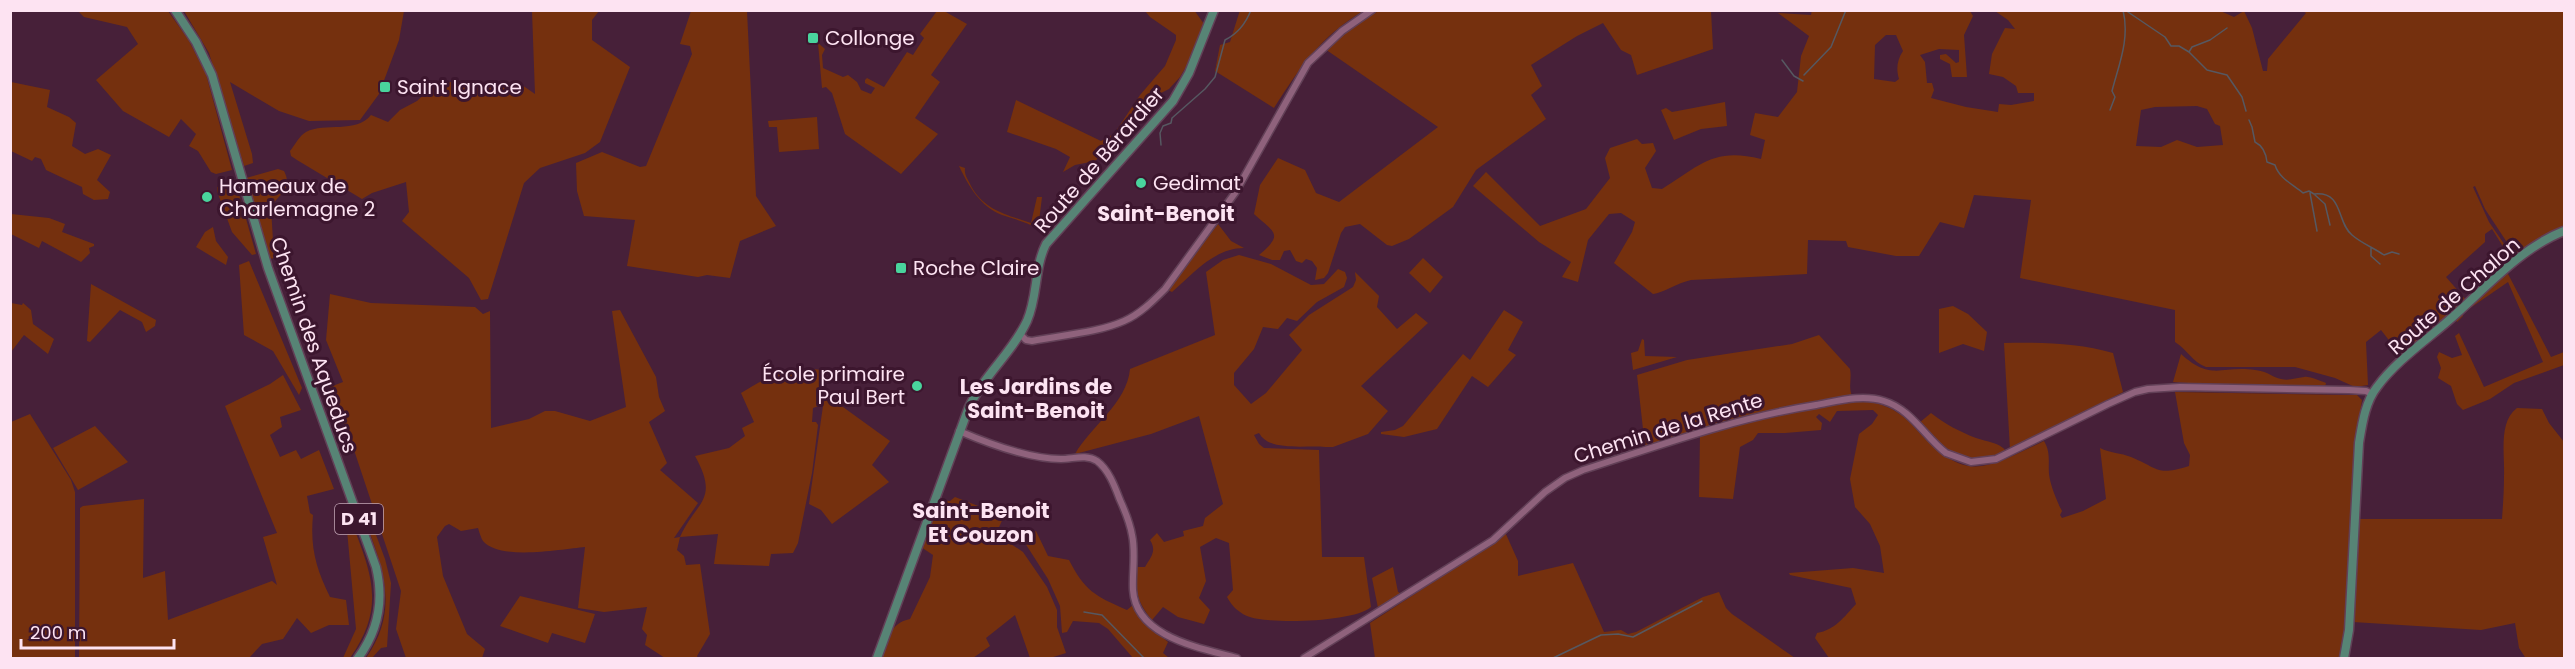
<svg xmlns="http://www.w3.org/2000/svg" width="2575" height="669" font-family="Poppins,sans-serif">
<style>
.green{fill:#75300e;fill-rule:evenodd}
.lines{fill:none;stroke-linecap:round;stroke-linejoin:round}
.stream{stroke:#565861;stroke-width:1.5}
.minor-casing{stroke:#624057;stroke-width:9}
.major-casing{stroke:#624057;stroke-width:11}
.minor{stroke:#8f627c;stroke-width:6}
.major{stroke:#578475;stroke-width:8}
.poi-dot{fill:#49d49d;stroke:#3c162e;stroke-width:2}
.labels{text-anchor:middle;stroke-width:6;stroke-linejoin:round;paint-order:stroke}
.shield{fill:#3c162e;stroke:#c3a6b7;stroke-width:1.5}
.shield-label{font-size:18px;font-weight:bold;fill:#fde3f2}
.poi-label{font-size:20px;fill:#fde3f2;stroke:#3c162e;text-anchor:start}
.street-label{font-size:20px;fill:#fde3f2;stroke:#3c162e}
.neighbourhood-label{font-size:21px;font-weight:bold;fill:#fde3f2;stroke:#3c162e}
</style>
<rect width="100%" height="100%" fill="#472039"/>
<path class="green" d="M1194,10L1204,24L1194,53L1180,77L1169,89L1145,101L1108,149L1095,161L1075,165L1063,172L1070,157L1056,149L1007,132L1016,100L1101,141L1114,134L1140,95L1165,66L1176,40V35L1150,17L1145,11Z
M1240,10H1363V11C1320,37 1301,66 1274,108L1215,71L1220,45L1230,42Z
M1812,10L1970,11L1973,16L1964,35L1967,77H1952L1950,64L1940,59V55L1946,54L1956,63L1959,62V50L1939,49L1920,55L1925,62L1927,83H1932L1934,90L1931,98L1966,107L1998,112L1999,104L2011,105L2034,101V93H2018L2016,86L2003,77L1989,74L1992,54L2005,28L2015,29L2008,20L1995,11L2218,10L2234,17L2244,11L2252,28L2263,71H2267L2268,59L2306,13L2303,11H2564V227L2519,254L2514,253L2485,209L2475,186L2473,187L2489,222L2511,254L2507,253L2492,229L2485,234V242L2446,277L2467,301L2402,357L2381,330L2366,342L2368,385L2355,387L2335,378L2295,367H2206C2192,362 2187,349 2175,342V310L2020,278L2031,200L1974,195L1964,228L1940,222L1919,256H1896L1848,247L1846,241L1808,240L1807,274L1691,280C1677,283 1663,293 1653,294L1614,263L1632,232L1635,222L1621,213L1609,214L1588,240L1578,282L1562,277L1571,262L1539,242L1473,186L1486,172L1540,226L1586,209L1610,178L1605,158L1610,148L1637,139L1642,144L1653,143L1656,151L1645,168L1652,188L1662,189C1700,165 1714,147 1761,159L1765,140L1750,135L1755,113L1778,117L1797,92L1801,56L1809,36L1778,13L1811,15ZM1886,35H1896L1903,51C1897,60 1896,69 1899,79L1895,82L1874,79L1875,45ZM2197,106L2207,109L2215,124L2220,126L2223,145L2197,147L2177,140L2161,147L2136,146L2141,110L2155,107Z
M78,11H168L188,39L206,74L232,170L216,174L211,172L198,151L189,146L196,134L181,119L169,137L123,111L96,80L138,44L127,27L84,17Z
M184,11H404L399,40L379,94L360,120L309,121L279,111L230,82L252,154L253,163L244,166L209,53Z
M532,11H599L592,20V40L630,67L600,142L585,153L540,168L524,183L488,299L481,300L469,278L402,221L409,212L406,182L372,193L362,199L297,160L291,156L290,151C295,145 299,136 306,132C325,122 356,134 371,115L388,122L400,110L417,101L432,87L448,82L522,85L535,94Z
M691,11H747L756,196L776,226L740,241L730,278L707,275L698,277L627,266L635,220L584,216L577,191L576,163L602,152L640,167L646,166L692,54L690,46L680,44Z
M937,11H944L967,24L931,75L940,82L915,118L938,134L901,174L845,134L832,93L826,87L822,88L818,43L825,49L822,55L823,68L843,77L848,75L857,82L861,90L871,94L875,88L865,83V80L867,78L884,87L907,52L913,55L924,38L920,34Z
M1379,11H1711L1713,49L1637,75L1631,55L1621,50L1603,23L1577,36L1531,65L1542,86L1531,95L1546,119L1476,170L1453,207L1409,239L1392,246L1387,245L1360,224L1345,227L1341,233L1328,273L1324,278L1315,280L1317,268L1312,261L1306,259L1302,263L1296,261L1290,250L1284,251L1280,260H1272L1259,255C1284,234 1275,233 1254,214L1260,185L1278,158L1305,170L1316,193L1339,202L1438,127L1325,49L1364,18Z
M11,82L50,90L47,107L69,117L76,123L72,146L85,154L98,149L111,155L97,180L110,192L108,199L94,200L83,194L82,187L46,170L41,159L35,157L32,161L11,151Z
M1725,102L1727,126L1701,129L1674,140L1661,110L1666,108L1672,112Z
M817,117L819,149L779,152L777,127H769L768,121Z
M959,166L965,168C964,175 968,179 971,186C984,210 1007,215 1031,223L1037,197H1042L1038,229C1027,222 1014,219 1002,215C980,206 969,187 959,166Z
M278,169L284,171C293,189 280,193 271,207L274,258L270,259L246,178Z
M235,180L256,254L252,255L232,232L217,191V187Z
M11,214L49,218L65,224L62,232L94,244V246L89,248L90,253L81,262L42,241L39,248L11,234Z
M1218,224L1231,241L1244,248C1214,248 1193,274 1172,292L1168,290Z
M213,227L216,241L228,257L226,265L196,247L205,232Z
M1239,255L1271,264L1311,285L1324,284L1338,269L1345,272L1347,278L1344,287L1317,302L1297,321L1287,318L1278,329L1263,327L1254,349L1234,373V385L1251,404L1266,393L1302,350L1289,335L1309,315L1353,287L1356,280L1355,272L1379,296L1377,307L1397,329L1416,313L1428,323L1361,386L1388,411L1368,434L1333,447H1325C1305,445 1269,452 1259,433L1254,435L1259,444L1264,448L1319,450L1322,557H1364L1371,607C1355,622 1268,625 1247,616C1238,612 1232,606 1227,597L1233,590L1229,543L1216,538L1200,547L1206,581L1199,598L1210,610L1204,624L1178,617L1163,607L1152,620C1136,600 1136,592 1137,567H1145C1151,557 1157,551 1150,540L1157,533L1164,542L1184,536L1183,531L1203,526L1205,518L1223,504L1199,416L1151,434L1075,454C1091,426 1127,403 1130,369L1215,335L1206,272L1223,260Z
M1423,258L1443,277L1430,293L1409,273Z
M249,261L302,388L299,395L273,351L244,335L239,265Z
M2507,272L2551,357L2564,352V365L2514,383L2490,399L2463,410L2457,404L2451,386L2438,378L2441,368L2437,357L2439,352L2452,358L2462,355L2455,336L2459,333L2484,387L2543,362L2508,282L2463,313V316L2457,322L2455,318Z
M91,284L156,320L155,326L146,332L142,322L120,310L90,342L87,341Z
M330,294L371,303L475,307L483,314L490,311L491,428L529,419L545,411H555L590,421L626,407L612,311L620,310L656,377L659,397L665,411L649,422L667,463L660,470L698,503L674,538L680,537C696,501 720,501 695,456L729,448L745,436L742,428L754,422L741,393C768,376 790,366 822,370L819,406L813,408L812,422H816L818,425L812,473L798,543L793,553L771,554L769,566L714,564L718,534L680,537L677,550L684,556L686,565L700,564L710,634L697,656L698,658H665L645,645L647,635L642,629L647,607L604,612L578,608L585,547C562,549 500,561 483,541C481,538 479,531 478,528L461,531L449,524L445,526L437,537L443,576L467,634L485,649L482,658H406L396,629L401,591L355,453L330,387L343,382L326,340Z
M11,303L22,305L23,303L31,310L33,324L54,339L48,354L24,335L11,352Z
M1953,306L1968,314L1987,332L1984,351L1963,344L1939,353V309Z
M1504,310L1523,322L1508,350L1516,355L1488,387L1472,376L1437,429L1404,437L1381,434V432L1395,430L1403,426L1463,354L1470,360Z
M1819,335L1850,369C1852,379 1848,386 1852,396L1733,420L1645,447L1637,375L1687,360L1792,344Z
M1642,339L1644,340L1645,356L1677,357L1633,370L1631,353L1638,351Z
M2004,343C2040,342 2079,343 2113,353L2123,392L2010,450Z
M2181,354C2212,382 2221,365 2255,370C2268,371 2273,378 2281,379C2289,381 2296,378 2304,377C2310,376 2320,381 2326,383L2325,387L2234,386L2173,382Z
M283,375L301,410L280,417L282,427L270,435L280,457L296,450L301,459L319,450L334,489L307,496L310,513L313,515C310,548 316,568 330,597L346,600L349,625H329L311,633L297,618L283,639L262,644L249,658H79L80,508L83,506L144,499L143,578L165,571L168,620L272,581L277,585L263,537L277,533L225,406L270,384Z
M825,392L843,407L890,441L872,465L889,482L832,524L821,510L809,504Z
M2175,392L2346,395H2357L2362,400L2358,427L2346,623L2340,658H1829L1815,638L1817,633C1835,630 1844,617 1856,604L1851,588L1790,575L1789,573L1853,568L1884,573L1880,546L1870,524L1855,507L1850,479L1859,434L1872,424L1878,415L1873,410L1837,411L1830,422L1819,414L1816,417L1822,423L1821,430L1785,433H1758L1753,440L1740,447L1733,499L1699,497L1700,434C1731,425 1762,419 1794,412C1819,407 1849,398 1875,403C1892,407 1905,416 1916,429C1966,484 1984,470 2044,441C2051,453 2048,462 2049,474C2050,484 2057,502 2062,511L2060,515L2062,518L2083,511L2106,499L2100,448C2110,453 2121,453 2131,457C2160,469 2156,476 2189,466L2190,455L2184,443Z
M2517,408L2542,409L2549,423L2564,442V658H2520L2525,657L2519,648L2515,623L2481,630L2353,622L2358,519H2502C2503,505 2504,490 2504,476C2505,455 2498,422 2517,408Z
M1931,413C1945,424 1960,432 1976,438C1987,442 1999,442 2006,451C1968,472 1944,449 1919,423Z
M30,414L71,480L75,492V658H11V422Z
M95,426L128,462L78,490L53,448Z
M955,497L1004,516L996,534L1005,537L1008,542L1023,552L1047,587L1057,610V627L1066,653L1050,658H1030L1015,615L986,638L990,646L973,658L880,657C887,640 890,623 910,619L930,577L933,555L921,547L939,500L950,501Z
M366,508L385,559L391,583L387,647L381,648L372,658H366C402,607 381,563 361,510Z
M350,518C371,572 387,606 350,658H343L356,629L347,530V519Z
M1036,531L1048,556L1069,560C1085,591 1095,596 1127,610L1134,604L1148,625L1168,642L1163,653L1169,658H1133L1108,629L1099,623L1073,621L1067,632L1062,633L1060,606L1048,579L1025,543L1026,536Z
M1505,532L1518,561V576L1573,563L1604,632L1621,630L1628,634L1636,632L1703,597L1719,592L1726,608L1732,614L1795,658H1375L1370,623L1492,544Z
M1393,567L1398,592L1402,594L1378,608L1372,578Z
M520,596L595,614L585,643L552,633L548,643L500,626Z"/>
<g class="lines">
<path class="stream" d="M2125,10L2165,37L2171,46H2179L2189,52L2207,70L2227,75L2242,97L2246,111
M2189,52L2192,47L2210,40L2227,28
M1782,60L1794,76L1803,81
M1804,75L1831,47L1846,10
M2110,110L2115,97L2112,91C2119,64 2130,39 2123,10
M2249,120L2252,127L2255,142C2263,146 2266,153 2267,162L2275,165C2279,178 2292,184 2303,193L2309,191L2314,194C2344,191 2336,222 2352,235C2361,243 2374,248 2384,255L2392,252L2399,254
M1161,145L1160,133L1163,126L1171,123L1172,118L1205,89L1215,77L1225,40C1237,34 1246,23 1251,10
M2310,193L2317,231
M2315,195L2325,204L2330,225
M1047,236L1065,217
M2371,248V256L2380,264
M1084,612L1102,615L1144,658
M1553,658L1601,635L1618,634L1633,637L1702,601"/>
<g class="minor-casing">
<path id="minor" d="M1020,334L1026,340L1032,341C1061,335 1097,333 1124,321C1140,314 1153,301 1165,289L1235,193L1308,63L1342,31L1372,10
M959,431C987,443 1031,459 1061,459C1073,459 1086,454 1097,461C1109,470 1115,487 1120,500C1125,511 1130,523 1132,535C1136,553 1132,572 1133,590C1136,638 1202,648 1237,658
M1304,658L1493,540L1545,492L1565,478L1583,470C1661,445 1735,418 1816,405C1838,401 1862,394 1884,401C1911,409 1925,437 1946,453L1971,462L1996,459L2108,404L2135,392L2148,389L2180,387L2349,390L2366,391L2372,394"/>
</g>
<g class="major-casing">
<path id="major" d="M175,10L196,42L212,75L268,268L376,567C384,600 378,631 358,658
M877,658L969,407C984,375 1012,353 1027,321C1038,296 1034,268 1046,244L1173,101L1189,73L1214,10
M2344,658L2349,630L2359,443C2362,425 2365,402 2377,387C2395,362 2425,341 2448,321C2484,290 2520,248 2564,231"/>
</g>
<use href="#minor" class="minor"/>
<use href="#major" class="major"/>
</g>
<g class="poi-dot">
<rect x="807" y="32" width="12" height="12" rx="3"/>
<rect x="379" y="81" width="12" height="12" rx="3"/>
<circle cx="1141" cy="183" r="6"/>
<circle cx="207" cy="197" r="6"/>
<rect x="895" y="262" width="12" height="12" rx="3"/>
<circle cx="917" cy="386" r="6"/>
</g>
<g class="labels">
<rect class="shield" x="335" y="504" width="48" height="30" rx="4.5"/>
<g class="shield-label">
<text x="359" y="525">D 41</text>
</g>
<g class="poi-label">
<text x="825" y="45">Collonge</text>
<text x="397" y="94">Saint Ignace</text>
<text x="1153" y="190">Gedimat</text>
<text x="219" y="193">Hameaux de<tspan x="219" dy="23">Charlemagne 2</tspan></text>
<text x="913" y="275">Roche Claire</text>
<text x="905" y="381" text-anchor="end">École primaire<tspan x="905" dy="23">Paul Bert</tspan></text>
</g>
<g class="street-label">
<text transform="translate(1099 160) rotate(-49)" y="7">Route de Bérardier</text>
<text transform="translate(2454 296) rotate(-41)" y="7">Route de Chalon</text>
<text transform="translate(314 345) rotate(71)" y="7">Chemin des Aqueducs</text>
<text transform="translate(1668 428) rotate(-17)" y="7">Chemin de la Rente</text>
</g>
<g class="neighbourhood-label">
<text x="1166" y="221">Saint-Benoit</text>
<text x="1036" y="394">Les Jardins de<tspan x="1036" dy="24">Saint-Benoit</tspan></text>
<text x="981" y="518">Saint-Benoit<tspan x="981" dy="24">Et Couzon</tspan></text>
</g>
</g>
<rect width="2575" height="669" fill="none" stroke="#fde3f2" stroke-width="24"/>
<path d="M21 639v9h153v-9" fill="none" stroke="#fde3f2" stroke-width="3"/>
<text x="30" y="639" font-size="18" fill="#fde3f2" stroke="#3c162e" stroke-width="4.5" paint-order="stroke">200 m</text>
</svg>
